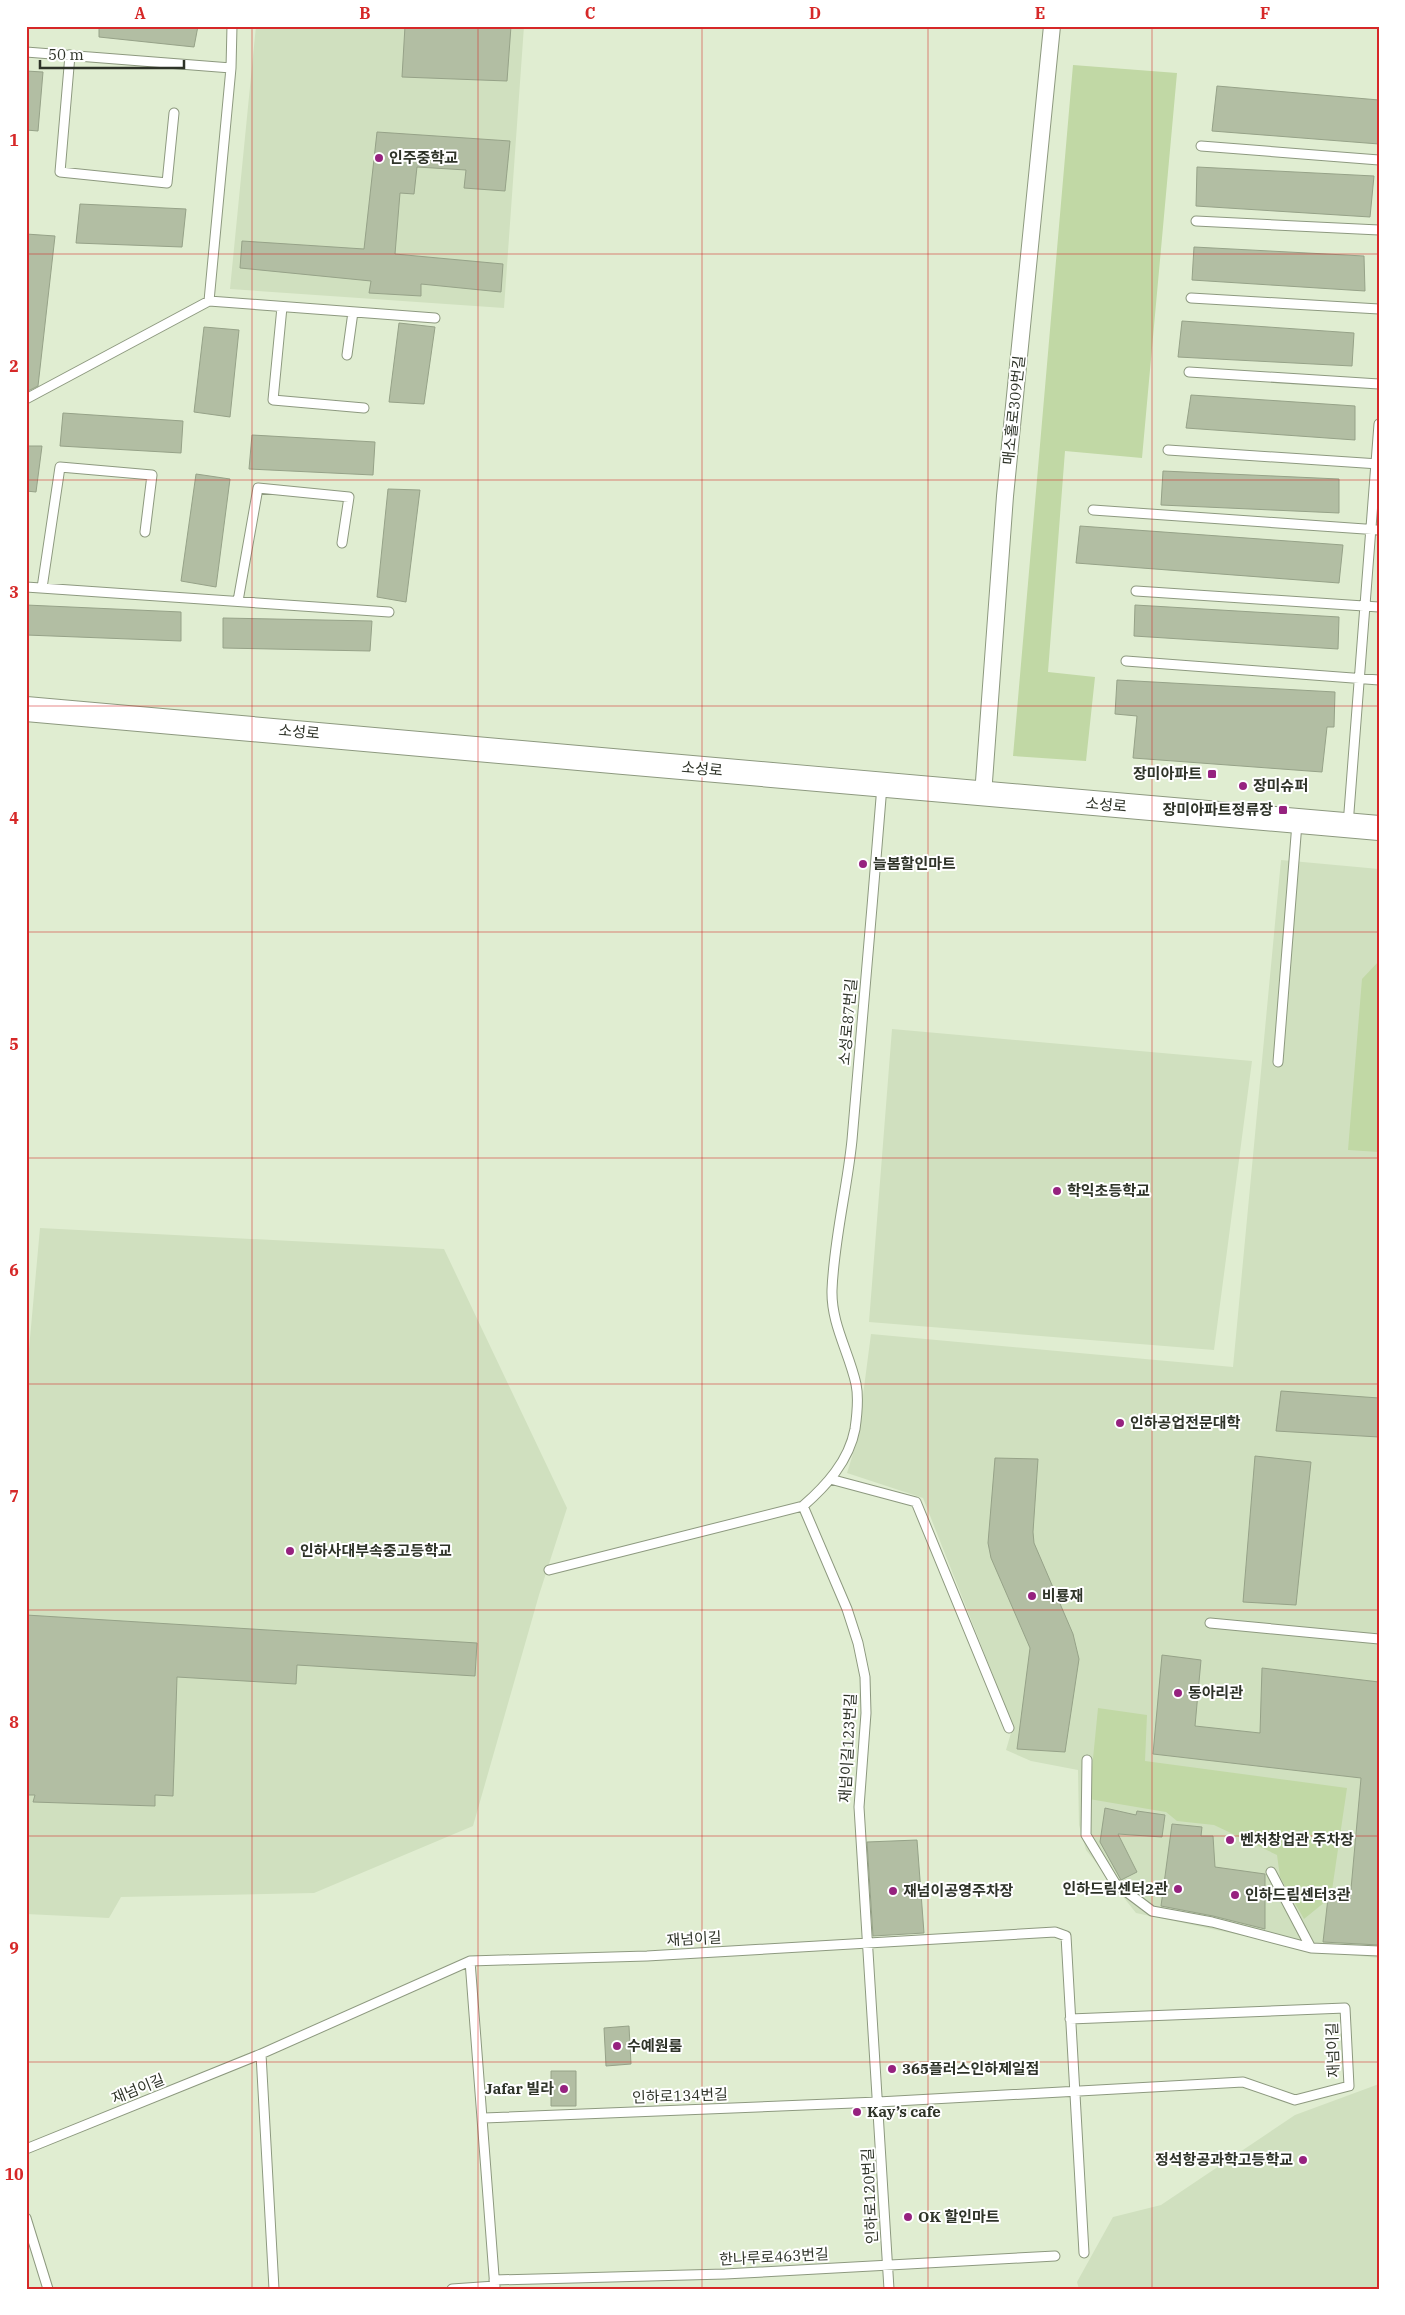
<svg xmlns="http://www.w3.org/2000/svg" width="1405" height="2315" font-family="'IBM Plex Serif','Noto Sans KR',serif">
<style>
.built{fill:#d0e0bf}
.green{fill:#c1d8a5}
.building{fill:#b2bea3;stroke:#96a288}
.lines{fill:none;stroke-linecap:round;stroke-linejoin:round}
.service-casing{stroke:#8d997f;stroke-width:11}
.minor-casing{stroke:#8d997f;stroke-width:18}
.secondary-casing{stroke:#8d997f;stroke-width:26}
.service{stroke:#fff;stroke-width:9}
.minor{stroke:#fff;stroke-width:16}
.secondary{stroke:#fff;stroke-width:24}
.grid{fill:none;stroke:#d62828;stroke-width:1;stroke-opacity:0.55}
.poi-dot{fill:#96227f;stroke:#fff;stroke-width:2}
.labels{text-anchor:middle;stroke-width:4;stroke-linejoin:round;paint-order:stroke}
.poi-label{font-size:15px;font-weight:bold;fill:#2e3328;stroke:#fff;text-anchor:start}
.street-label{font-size:15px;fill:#2e3328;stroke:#fff}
.neatline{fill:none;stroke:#d62828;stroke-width:2}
.grid-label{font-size:16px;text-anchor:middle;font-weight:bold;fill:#d62828}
</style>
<rect width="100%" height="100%" fill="#e0edd1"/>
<path class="built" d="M256,26H524L504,308L230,289Z
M1281,860L1379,869V1958L1321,1952L1136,1913L1086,1850L1079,1825L1078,1770L1031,1761L1006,1750L1013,1726L923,1498L847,1473L857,1441L871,1334L1233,1367Z
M892,1029L1252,1061L1214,1350L869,1322Z
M40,1228L444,1249L567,1508L539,1595L473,1826L314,1893L121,1897L109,1918L26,1914V1382Z
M1379,2084V2289H1079L1077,2282L1113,2217L1161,2205L1295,2115Z"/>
<path class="green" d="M1073,65L1177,73L1142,458L1065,451L1048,672L1095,677L1086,761L1013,756Z
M1379,961V1152L1348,1150L1362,979Z
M1098,1708L1147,1715L1145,1761L1347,1788L1331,1897L1304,1919L1280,1877L1277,1855L1214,1825L1177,1821L1166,1812L1089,1799Z"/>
<path class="building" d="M99,26H198L194,47L99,37Z
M405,26H511L507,81L402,77Z
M26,71L43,72L38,131L26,130Z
M1217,86L1379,100V144L1212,131Z
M377,132L510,141L505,191L464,188L466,170L417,167L414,194L400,193L395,254L503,264L501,292L421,284V296L369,293L371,281L240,268L242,241L364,249Z
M1197,167L1374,176L1370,217L1196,206Z
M80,204L186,209L182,247L76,243Z
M26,234L55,236L38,386L26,392Z
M1194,247L1364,256L1365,291L1192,280Z
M1182,321L1354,333L1352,366L1178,357Z
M399,323L435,327L424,404L389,402Z
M204,327L239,330L230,417L194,412Z
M1191,395L1355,406V440L1186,428Z
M63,413L183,421L181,453L60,446Z
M252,435L375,442L373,475L249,469Z
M26,446H42L36,492L26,491Z
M1163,471L1339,479V513L1161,505Z
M196,474L230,479L216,587L181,581Z
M388,489L420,490L406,602L377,597Z
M1080,526L1343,545L1339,583L1076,563Z
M26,605L181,612V641L26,635Z
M1135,605L1339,617L1338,649L1134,636Z
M223,618L372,621L370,651L223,648Z
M1117,680L1335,692L1334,727H1327L1322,772L1133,758L1137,716L1115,714Z
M1281,1391L1379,1398V1437L1276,1431Z
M1255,1456L1311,1462L1296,1605L1243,1602Z
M995,1458L1038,1459L1033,1532L1034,1543L1073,1634L1079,1659L1065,1752L1017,1749L1030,1648L991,1558L988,1543Z
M26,1615L477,1643L475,1676L297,1665L296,1684L177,1677L173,1796L155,1795V1806L33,1802L35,1795H26Z
M1162,1655L1201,1660L1195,1726L1260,1733L1262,1668L1379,1682V1945L1323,1942L1328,1898L1350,1900L1361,1778L1153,1754Z
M1105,1808L1136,1815L1137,1811L1165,1815L1162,1837L1118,1834L1137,1872L1121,1880L1100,1842Z
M1172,1824L1202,1827L1201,1836H1213L1215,1867L1265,1874V1929L1213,1916L1161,1906Z
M917,1840L924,1933L873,1936L867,1842Z
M629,2026L631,2064L606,2066L604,2028Z
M551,2071H576V2106H551Z"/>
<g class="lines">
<g class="service-casing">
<path id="service" d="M26,52L231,68
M70,55L60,172L167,183L174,113
M1201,146L1379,160
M1196,221L1379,230
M1191,298L1379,309
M209,301L435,318
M282,307L273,400L364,408
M347,355L353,312
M1189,372L1379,384
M26,399L209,301L231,68L232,26
M1168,450L1379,464
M1093,510L1379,530
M26,587L389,612
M42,588L60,467L152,475L145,532
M1136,591L1379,607
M238,601L258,488L349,497L342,543
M1126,661L1379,680
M1348,825L1379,424
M1278,1062L1297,823
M830,1479L916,1502L1009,1728L916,1502
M803,1506L847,1609L858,1643L865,1677L866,1713L859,1807L889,2289
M549,1570L803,1506C826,1486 849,1461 855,1429C857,1415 859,1398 856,1384C849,1352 831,1324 832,1290C834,1239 847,1190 852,1140C863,1022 872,904 882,786
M1210,1623L1379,1639
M1087,1760L1086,1835L1115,1883L1152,1911L1212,1922L1311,1948
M1271,1872L1311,1948L1379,1951
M470,1961L495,2289
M261,2054L274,2289
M484,2118L878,2102L1243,2082L1295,2100L1349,2086L1345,2008L1070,2019
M26,2149L261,2054L470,1961L647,1956L1055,1932L1066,1936L1084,2253
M26,2218L48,2289
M494,2280L725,2274L1055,2256
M452,2289L495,2286"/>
</g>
<g class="minor-casing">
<path id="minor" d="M983,795L1005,496L1052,26"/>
</g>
<g class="secondary-casing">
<path id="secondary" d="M26,709C477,747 928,792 1379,828"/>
</g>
<use href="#service" class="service"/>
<use href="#minor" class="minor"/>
<use href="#secondary" class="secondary"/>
</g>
<path class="grid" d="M252,26V2289M478,26V2289M702,26V2289M928,26V2289M1152,26V2289M26,254H1379M26,480H1379M26,706H1379M26,932H1379M26,1158H1379M26,1384H1379M26,1610H1379M26,1836H1379M26,2062H1379"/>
<g class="poi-dot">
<circle cx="379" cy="158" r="5"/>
<rect x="1207" y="769" width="10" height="10" rx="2.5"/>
<circle cx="1243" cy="786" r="5"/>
<rect x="1278" y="805" width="10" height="10" rx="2.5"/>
<circle cx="863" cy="864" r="5"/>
<circle cx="1057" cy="1191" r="5"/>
<circle cx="1120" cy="1423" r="5"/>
<circle cx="290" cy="1551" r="5"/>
<circle cx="1032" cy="1596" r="5"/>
<circle cx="1178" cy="1693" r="5"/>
<circle cx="1230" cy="1840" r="5"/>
<circle cx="1178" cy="1889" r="5"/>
<circle cx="893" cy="1891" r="5"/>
<circle cx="1235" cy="1895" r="5"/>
<circle cx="617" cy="2046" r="5"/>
<circle cx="892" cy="2069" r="5"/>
<circle cx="564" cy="2089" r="5"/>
<circle cx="857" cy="2112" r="5"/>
<circle cx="1303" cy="2160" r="5"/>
<circle cx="908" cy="2217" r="5"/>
</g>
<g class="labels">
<g class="poi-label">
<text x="389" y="163">인주중학교</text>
<text x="1202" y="779" text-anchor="end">장미아파트</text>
<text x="1253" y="791">장미슈퍼</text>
<text x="1273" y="815" text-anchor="end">장미아파트정류장</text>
<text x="873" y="869">늘봄할인마트</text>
<text x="1067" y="1196">학익초등학교</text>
<text x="1130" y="1428">인하공업전문대학</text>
<text x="300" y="1556">인하사대부속중고등학교</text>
<text x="1042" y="1601">비룡재</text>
<text x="1188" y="1698">동아리관</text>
<text x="1240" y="1845">벤처창업관 주차장</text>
<text x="1168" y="1894" text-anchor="end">인하드림센터2관</text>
<text x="903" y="1896">재넘이공영주차장</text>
<text x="1245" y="1900">인하드림센터3관</text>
<text x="627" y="2051">수예원룸</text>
<text x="902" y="2074">365플러스인하제일점</text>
<text x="554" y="2094" text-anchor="end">Jafar 빌라</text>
<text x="867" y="2117">Kay’s cafe</text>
<text x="1293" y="2165" text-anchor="end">정석항공과학고등학교</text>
<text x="918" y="2222">OK 할인마트</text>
</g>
<g class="street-label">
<text transform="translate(1014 410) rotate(-84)" y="5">매소홀로309번길</text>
<text transform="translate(299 732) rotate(5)" y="5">소성로</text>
<text transform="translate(702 769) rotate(5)" y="5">소성로</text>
<text transform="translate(1106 805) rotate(5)" y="5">소성로</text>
<text transform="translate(848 1022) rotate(-85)" y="5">소성로87번길</text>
<text transform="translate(848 1748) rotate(-87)" y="5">재넘이길123번길</text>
<text transform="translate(694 1939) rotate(-3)" y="5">재넘이길</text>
<text transform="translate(1333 2050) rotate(-92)" y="5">재넘이길</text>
<text transform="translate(138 2089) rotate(-22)" y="5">재넘이길</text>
<text transform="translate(680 2096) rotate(-2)" y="5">인하로134번길</text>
<text transform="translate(870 2196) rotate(-93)" y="5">인하로120번길</text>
<text transform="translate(774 2257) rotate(-3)" y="5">한나루로463번길</text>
</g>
</g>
<rect width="1405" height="2315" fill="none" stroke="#ffffff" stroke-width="55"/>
<path d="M40 60v8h144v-8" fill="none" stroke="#2e3328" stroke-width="2.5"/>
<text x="48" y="60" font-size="15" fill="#2e3328" stroke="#ffffff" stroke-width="4" paint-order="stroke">50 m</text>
<rect x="28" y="28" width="1350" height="2260" class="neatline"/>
<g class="grid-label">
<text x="140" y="19">A</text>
<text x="365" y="19">B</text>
<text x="590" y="19">C</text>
<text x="815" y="19">D</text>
<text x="1040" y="19">E</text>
<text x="1265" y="19">F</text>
<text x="14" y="146">1</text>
<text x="14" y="372">2</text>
<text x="14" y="598">3</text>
<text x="14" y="824">4</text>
<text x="14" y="1050">5</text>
<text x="14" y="1276">6</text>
<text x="14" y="1502">7</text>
<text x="14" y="1728">8</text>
<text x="14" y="1954">9</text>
<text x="14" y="2180">10</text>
</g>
</svg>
